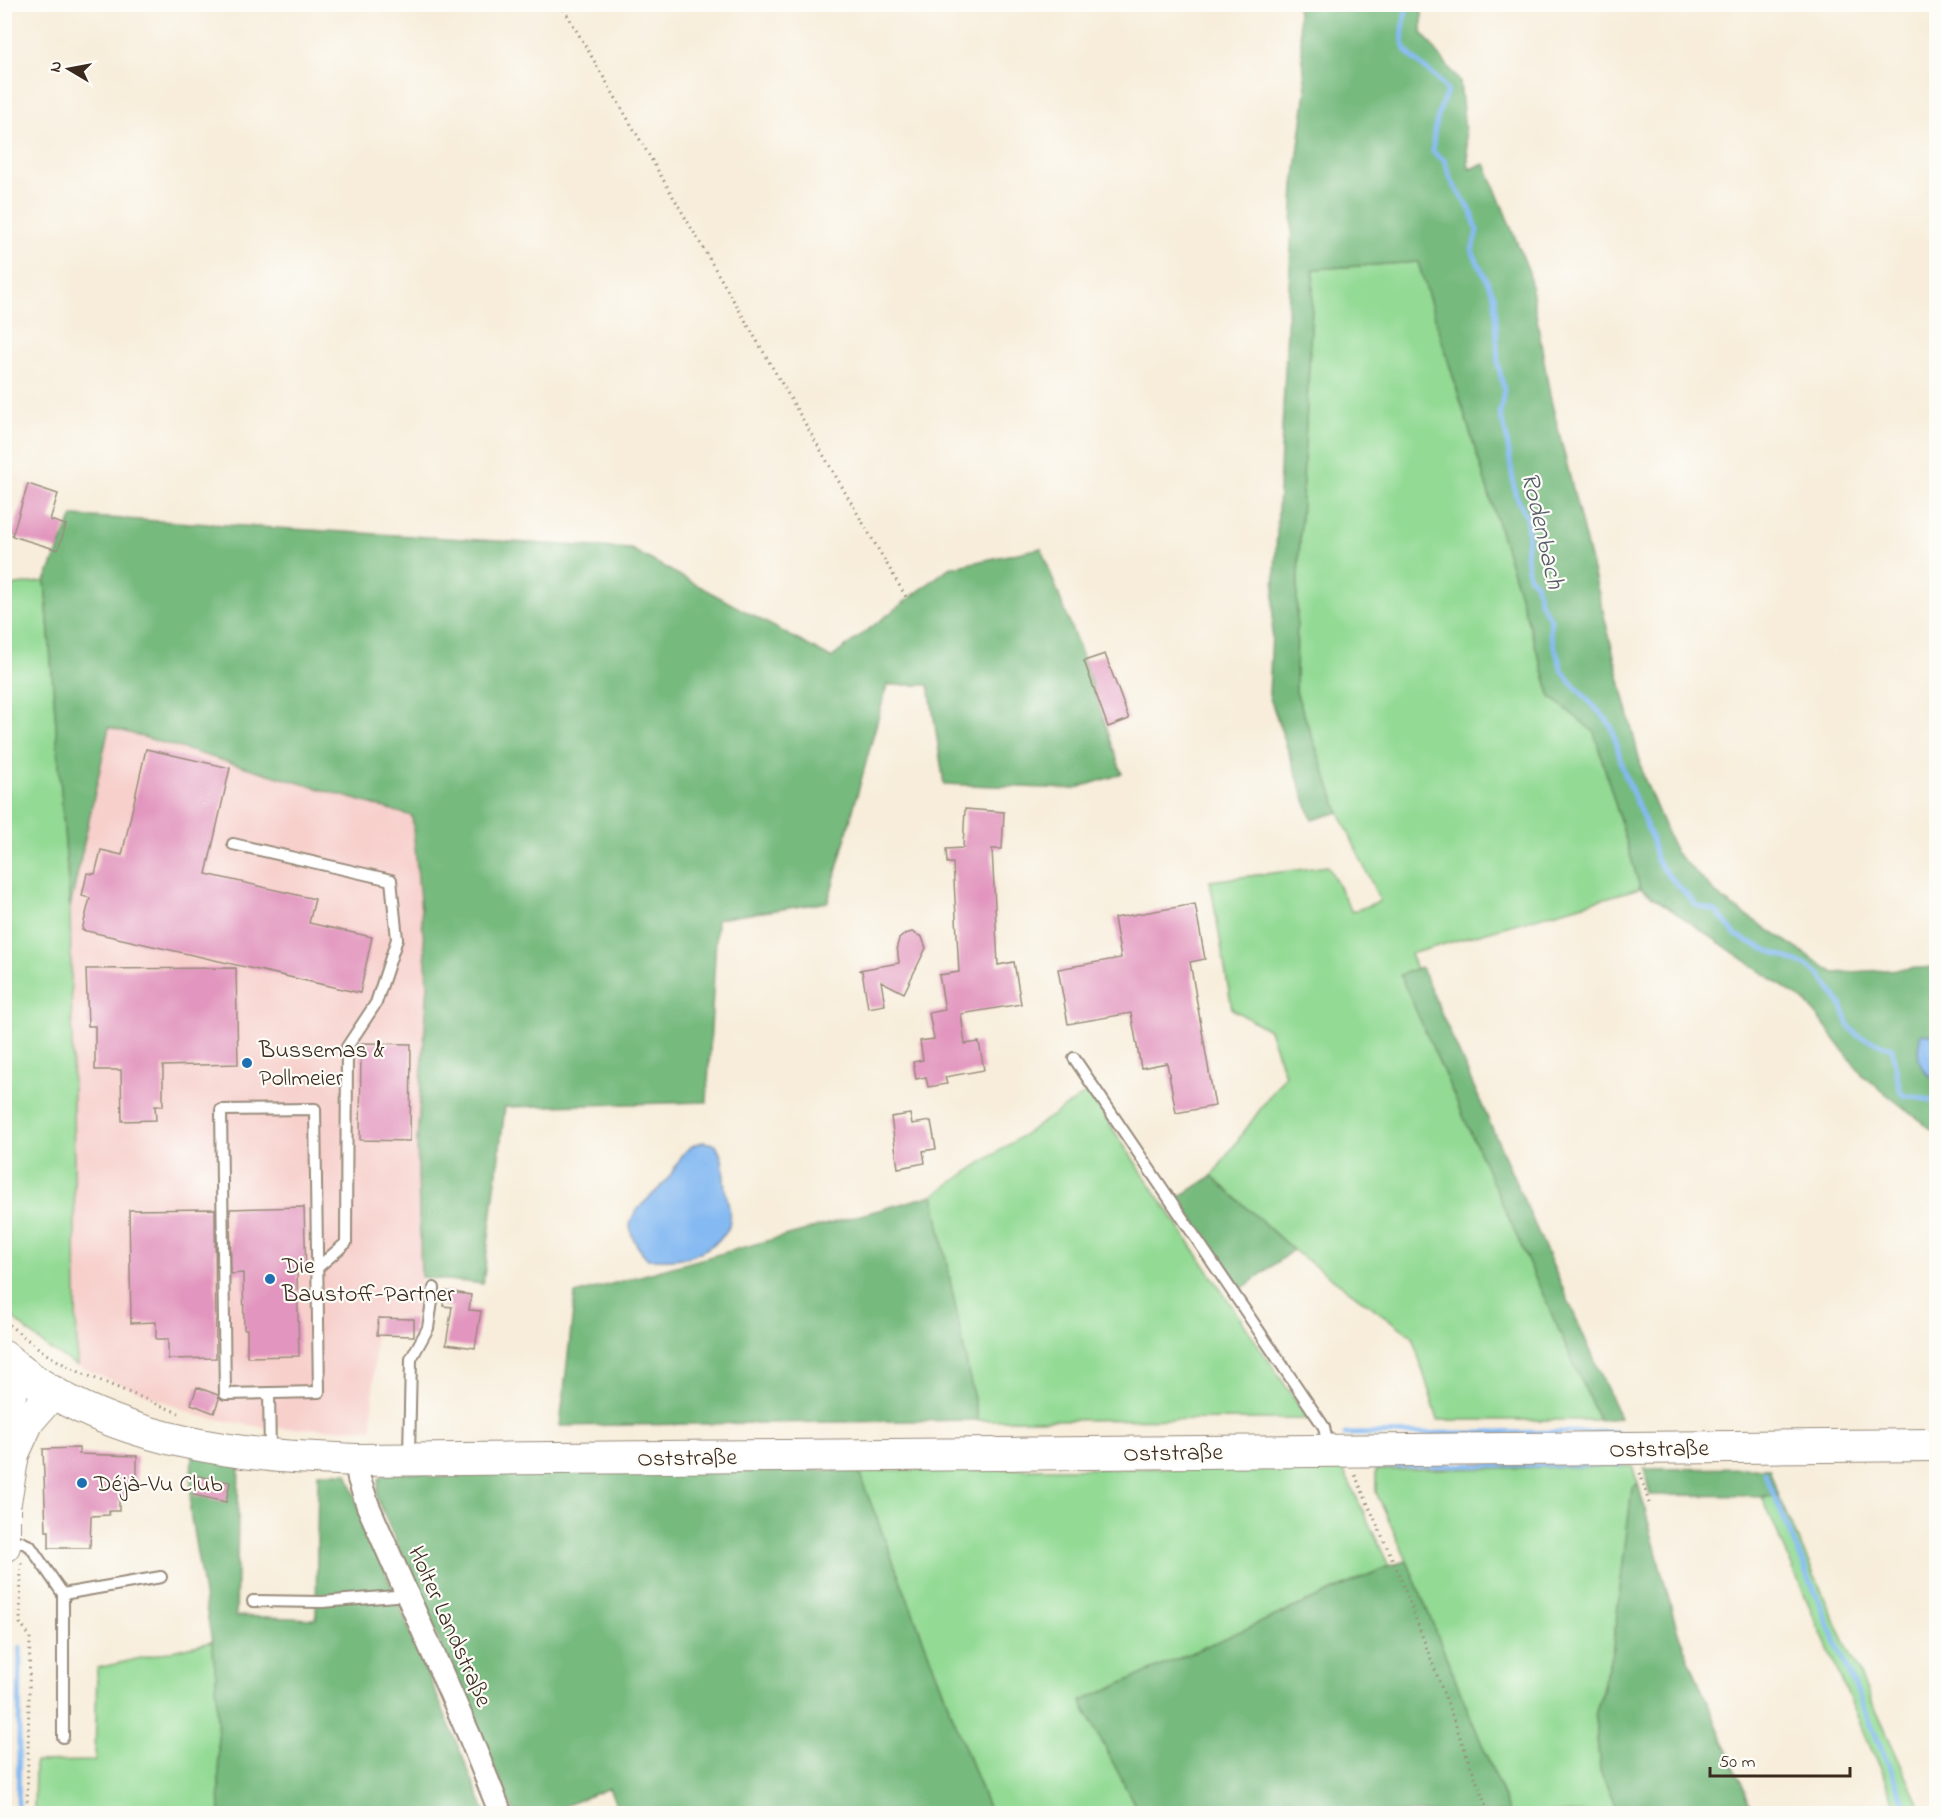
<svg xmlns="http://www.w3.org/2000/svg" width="1941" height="1818" font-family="'Indie Flower',sans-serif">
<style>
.built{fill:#f7d0cc}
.green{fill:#93da94;stroke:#678259;stroke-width:1.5}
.forest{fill:#76ba7e;stroke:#58724e;stroke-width:1.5}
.water{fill:#84b9f2;stroke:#607288;stroke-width:1.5}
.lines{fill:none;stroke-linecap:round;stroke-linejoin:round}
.stream{stroke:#84b9f2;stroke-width:5}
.building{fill:#e295be}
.lane-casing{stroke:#998c7c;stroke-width:14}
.street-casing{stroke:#998c7c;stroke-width:26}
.secondary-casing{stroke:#998c7c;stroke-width:34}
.path{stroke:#998c7c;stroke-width:3;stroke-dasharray:1.5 4.5;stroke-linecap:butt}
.lane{stroke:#fff;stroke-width:10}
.street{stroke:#fff;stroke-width:22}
.secondary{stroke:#fff;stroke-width:32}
.poi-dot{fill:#1f6fb2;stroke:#fdfcf7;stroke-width:2}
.labels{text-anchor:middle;stroke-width:4.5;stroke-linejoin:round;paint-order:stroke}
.poi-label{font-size:24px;fill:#3b2a1e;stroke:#fdfcf7;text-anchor:start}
.street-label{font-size:24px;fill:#3b2a1e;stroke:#fdfcf7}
.water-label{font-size:26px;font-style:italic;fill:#555c68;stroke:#fdfcf7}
</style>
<rect width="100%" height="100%" fill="#fdfcf7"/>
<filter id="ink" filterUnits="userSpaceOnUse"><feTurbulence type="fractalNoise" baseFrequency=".0167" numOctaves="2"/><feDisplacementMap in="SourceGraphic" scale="12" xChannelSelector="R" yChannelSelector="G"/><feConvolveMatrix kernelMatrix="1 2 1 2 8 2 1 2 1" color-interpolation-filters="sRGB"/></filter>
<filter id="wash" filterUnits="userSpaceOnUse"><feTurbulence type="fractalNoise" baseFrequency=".008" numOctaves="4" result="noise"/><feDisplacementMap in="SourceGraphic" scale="24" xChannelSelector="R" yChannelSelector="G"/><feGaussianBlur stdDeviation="1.35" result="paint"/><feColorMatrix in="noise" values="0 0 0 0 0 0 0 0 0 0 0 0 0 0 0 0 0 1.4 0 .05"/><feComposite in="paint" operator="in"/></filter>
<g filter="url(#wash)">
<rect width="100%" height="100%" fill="#f7edda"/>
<path class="built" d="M109,727L412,816L428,984L417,1141L421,1277L419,1317L376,1316L372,1429L267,1428L199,1416L77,1366L70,908Z"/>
<path class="green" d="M1418,262L1551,697L1594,731L1640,888L1410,954L1416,969L1401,975L1599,1420H1438L1412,1336L1293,1250L1212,1176L1285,1075L1269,1030L1232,1009L1210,881L1328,866L1352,912L1380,901L1339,812L1296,692L1297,596L1314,269Z
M45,581L70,908L77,1366L49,1349L5,1312L4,587Z
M1088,1092L1308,1419L978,1420L933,1195Z
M1632,1466L1638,1484L1632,1488L1613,1648L1595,1716L1600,1770L1618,1813H1510L1407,1561L1376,1492V1470Z
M1342,1467L1389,1566L1082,1701L1139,1813H990L858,1470Z
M1778,1496L1923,1813H1899L1762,1497Z
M212,1642L216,1676L220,1813L34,1814L35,1762L95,1761L97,1668Z"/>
<path class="forest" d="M1297,5H1422V33L1460,82L1469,169L1485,164L1529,272L1550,396L1644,778L1675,852L1723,900L1834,973L1936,967V996L1930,997L1936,1005V1133L1862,1075L1808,1004L1640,888L1594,732L1551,697L1418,262L1314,269L1297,596L1296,692L1339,812L1312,820L1269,695L1294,186L1306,90Z
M73,516L631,549L831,658L949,568L1041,548L1082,656L1122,774L1073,789L944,784L929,685H887L828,902L717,919L707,1102L505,1107L483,1284L421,1277L417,1141L428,984L412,816L109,727L70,908L45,581Z
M1421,967L1620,1418L1599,1420L1400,975Z
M1212,1176L1293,1250L1240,1290L1178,1198Z
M933,1195L978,1420L560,1426L575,1294Z
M192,1453L239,1459L236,1616L316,1619L318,1473H347L360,1511L486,1813H220L216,1676L212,1642L190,1512Z
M1769,1468L1778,1496L1650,1495L1644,1469Z
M858,1470L990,1813H620L609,1788L547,1813H514L377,1498L379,1479L388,1473Z
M1638,1484L1678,1633L1754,1813H1618L1600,1770L1595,1716L1613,1648L1632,1488Z
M1407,1561L1510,1813H1139L1081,1701L1389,1566Z"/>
<path class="water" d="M1921,1033L1936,1035V1080C1916,1069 1916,1054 1921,1033Z
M703,1142L715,1144C726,1161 722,1170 725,1189C727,1200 732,1214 729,1226C725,1241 695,1257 681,1258C670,1260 659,1259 648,1259C610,1218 641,1210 666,1181C680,1164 680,1147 703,1142Z"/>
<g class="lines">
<path class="stream" d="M1407,4C1406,16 1401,31 1403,42C1406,60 1437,72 1447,91C1439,110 1432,131 1433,152L1444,160L1452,182L1472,213L1477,231L1472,251L1495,297L1498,364L1504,390L1500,413L1506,434L1515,493L1527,518L1528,536L1526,557L1529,577L1536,583L1540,602L1551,620L1550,633L1562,670L1569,680L1607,720L1612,728L1624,772L1652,839L1656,858L1662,868L1696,905L1717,912L1736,935L1762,948L1808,966L1820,975L1841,1004L1849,1026L1858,1036L1892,1048L1900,1091L1904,1096H1913L1936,1102
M1345,1434L1617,1432
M1363,1466L1621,1464
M1764,1472L1909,1814
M18,1814L20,1647"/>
</g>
<g id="blocks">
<path class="building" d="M28,484L58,494L50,520L66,525L58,550L12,536Z
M1105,654L1129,719L1108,727L1084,661Z
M146,749L230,768L206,874L315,899L309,923L372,937L360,993L82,930L90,898L82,896L87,873L95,874L101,850L122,855Z
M965,809L1004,812L1002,849H992L998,965L1014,962L1021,1004L961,1014L965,1044L979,1042L984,1070L945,1077L947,1084L928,1087L926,1077L916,1079L913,1062L923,1060L920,1041L934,1039L929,1013L945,1010L939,975L959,972L953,863H947L946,849L963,848Z
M1195,904L1205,959L1190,962L1215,1106L1176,1113L1167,1063L1141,1068L1131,1013L1068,1024L1058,969L1121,958L1114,918Z
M912,932L922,937L926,948L904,993L881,981L885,1005L868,1008L862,971L859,970L899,963L897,946L899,939L905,934Z
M236,968L238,1064L163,1066V1106H155L156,1120L122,1121L121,1070H95V1026H88L86,969Z
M361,1043L411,1044L410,1141L360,1140Z
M910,1114L912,1124L931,1121L936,1149L923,1151L925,1163L898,1168L891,1117Z
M304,1207L306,1272H297L299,1356L247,1357V1329H244L243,1273L231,1274L230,1209Z
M215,1209L216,1358L168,1359V1339H156V1322L131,1323L129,1210Z
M445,1291L471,1295L469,1310L481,1311L475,1348L446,1344L452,1307L443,1306Z
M378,1318L414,1319V1336L377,1335Z
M197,1387L218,1395L219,1399L214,1413L191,1404Z
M79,1448V1454L137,1456V1486H126V1498H119V1511H109V1515L91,1516L90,1548H49V1531H46L43,1449Z
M198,1476L230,1482L226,1502L194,1495Z"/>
</g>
</g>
<g filter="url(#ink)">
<use href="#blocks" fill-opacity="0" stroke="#998c7c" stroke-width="1.5"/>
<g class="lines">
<g class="lane-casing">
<path id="lane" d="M233,844L391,880L397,939L376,1003L347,1047L346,1243L317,1268
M1074,1058L1324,1427L1328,1447
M315,1109L319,1392L225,1394L221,1110Z
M269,1393L270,1452
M409,1456L411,1359L428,1328L434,1288
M8,1541L21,1542L30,1546L63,1594V1737
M63,1594L161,1577
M253,1601L322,1602L407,1595"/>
</g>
<g class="street-casing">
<path id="street" d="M356,1460L359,1479L368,1506L470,1737L501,1814"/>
</g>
<g class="secondary-casing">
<path id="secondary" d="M4,1357C75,1420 177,1446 270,1455C298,1458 328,1458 356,1460L1936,1445
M4,1416L6,1401L22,1372
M4,1491V1546
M5,1502L13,1454L28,1421L53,1392"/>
</g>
<path class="path" d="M561,4L906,597
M4,1321L46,1354L72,1369L179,1413
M1640,1473L1649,1503
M1355,1475L1399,1574L1489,1814
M21,1563L20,1623L30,1637L27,1814"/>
<use href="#lane" class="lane"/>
<use href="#street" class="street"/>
<use href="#secondary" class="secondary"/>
</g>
</g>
<g class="poi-dot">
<circle cx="247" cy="1063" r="6"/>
<circle cx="270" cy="1279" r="6"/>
<circle cx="82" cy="1483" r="6"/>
</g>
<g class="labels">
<g class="poi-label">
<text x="259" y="1057">Bussemas &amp;<tspan x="259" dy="28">Pollmeier</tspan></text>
<text x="282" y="1273">Die<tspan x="282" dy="28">Baustoff-Partner</tspan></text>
<text x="94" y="1491">Déjà-Vu Club</text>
</g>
<g class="street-label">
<text transform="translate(1659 1448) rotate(-1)" y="8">Oststraße</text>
<text transform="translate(1173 1452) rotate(-1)" y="8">Oststraße</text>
<text transform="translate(687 1457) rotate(-1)" y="8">Oststraße</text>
<text transform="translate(451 1626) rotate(66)" y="8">Holter Landstraße</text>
</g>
<g class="water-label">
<text transform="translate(1544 530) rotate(77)" y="9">Rodenbach</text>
</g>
</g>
<rect width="1941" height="1818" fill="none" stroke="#fdfcf7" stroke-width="24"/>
<g transform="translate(69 69) rotate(280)" stroke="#fdfcf7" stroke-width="4.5" paint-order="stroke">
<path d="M0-4.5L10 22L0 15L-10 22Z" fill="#3b2a1e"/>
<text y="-9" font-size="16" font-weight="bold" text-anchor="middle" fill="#3b2a1e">N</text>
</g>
<path d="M1710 1767v9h140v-9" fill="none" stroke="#3b2a1e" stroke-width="3"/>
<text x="1719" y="1767" font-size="18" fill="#3b2a1e" stroke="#fdfcf7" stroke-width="4.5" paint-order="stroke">50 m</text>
</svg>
